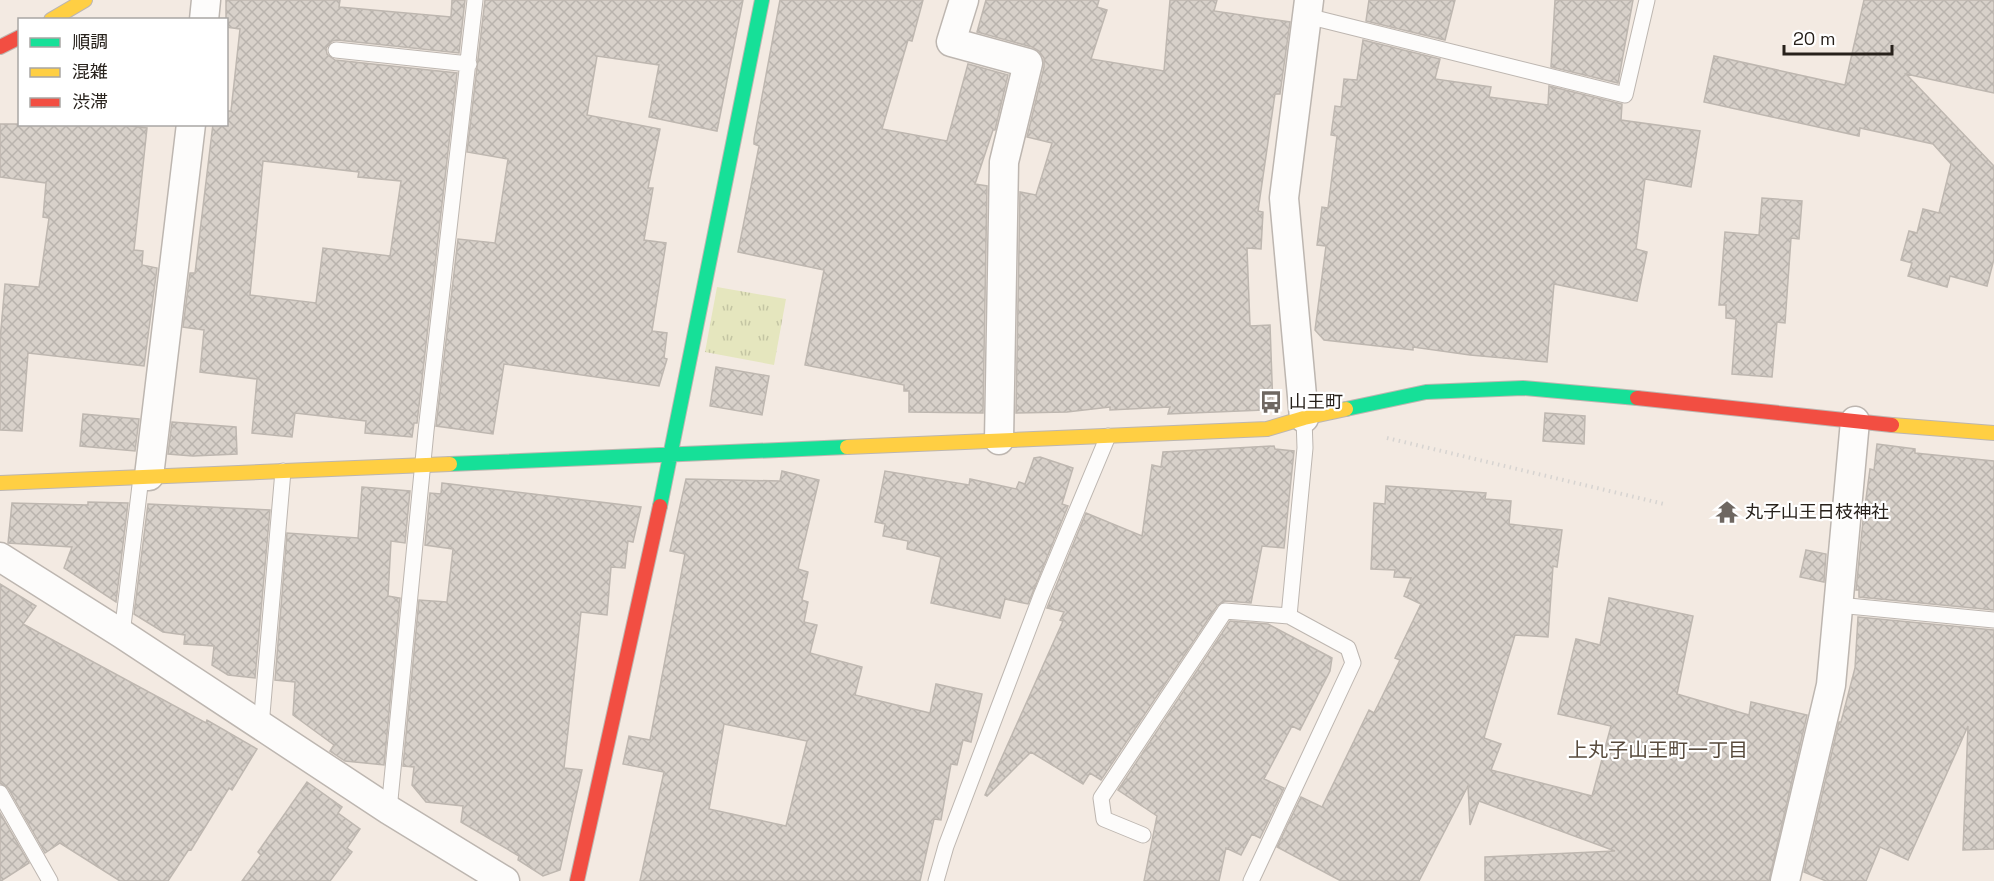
<svg xmlns="http://www.w3.org/2000/svg" width="1994" height="881" font-family="'Space Grotesk','Noto Sans JP',sans-serif">
<style>
.park{fill:url(#park-tufts)}
.building{fill:url(#building-cross-hatch);stroke:#beb7b0;stroke-width:1.5;fill-rule:evenodd}
.lines{fill:none;stroke-linecap:round;stroke-linejoin:round}
.lane-casing{stroke:#bdb6b0;stroke-width:17}
.street-casing{stroke:#bdb6b0;stroke-width:31}
.fast-casing{stroke:#bdb6b0;stroke-width:16}
.slow-casing{stroke:#bdb6b0;stroke-width:16}
.jam-casing{stroke:#bdb6b0;stroke-width:16}
.path{stroke:#d7d4d1;stroke-width:4;stroke-dasharray:1.5 4.5;stroke-linecap:butt}
.lane{stroke:#fdfcfb;stroke-width:15}
.street{stroke:#fdfcfb;stroke-width:28}
.fast{stroke:#16e098;stroke-width:14}
.slow{stroke:#ffcf43;stroke-width:14}
.jam{stroke:#f24e42;stroke-width:14}
.labels{text-anchor:middle;stroke-width:4.5;stroke-linejoin:round;paint-order:stroke}
.poi-label{font-size:18px;fill:#27211b;stroke:#fff;text-anchor:start}
.neighbourhood-label{font-size:20px;fill:#584b3d;stroke:#fff}
</style>
<defs>
<pattern id="park-tufts" width="24" height="20" patternUnits="userSpaceOnUse" patternTransform="scale(1.5)"><rect width="24" height="20" fill="#e5e6be"/><path d="M3 7l-1-3M5 7V3M7 7l1-3M15 17l-1-3M17 17v-4M19 17l1-3" fill="none" stroke="#c4c5a3"/></pattern>
<pattern id="building-cross-hatch" width="8" height="8" patternUnits="userSpaceOnUse" patternTransform="scale(1.5)"><rect width="8" height="8" fill="#d8d1ca"/><path d="M0 0l8 8M0 8l8-8" fill="none" stroke="#b9b3ad"/></pattern>
</defs>
<rect width="100%" height="100%" fill="#f3eae2"/>
<path class="park" d="M717,287L786,299L774,365L705,352Z"/>
<path class="building" d="M226,0H340L339,7L451,17L452,0H465L459,53L337,40L332,41L326,48L327,54L335,60L457,73L417,423H414L412,437L365,433L366,421L295,413L292,437L252,433L257,379L200,372L204,330L183,327L190,273H195L213,124H226V111H231L240,29L226,27ZM263,161L359,172L358,177L401,181L390,256L323,248L316,303L250,295Z
M485,0H743L717,131L649,117L659,65L597,56L587,115L660,129L648,188H653L644,240L666,243L652,331L667,333L664,358L667,359L659,386L504,364L493,434L436,426L458,239L495,243L508,159L467,152Z
M780,0H923L912,41L908,40L882,129L947,141L968,64L1008,75L995,130H993L975,184L987,186L983,413L909,412V391H904V385L805,365L824,270L738,252L759,146L754,144V139Z
M986,0H1099L1097,7L1107,10L1091,59L1164,71L1170,0H1217L1214,11L1290,22L1280,94H1275L1258,211L1263,212L1261,249L1247,248L1250,326L1270,325L1273,408L1264,410L1168,414L1170,407L1110,410V407L1067,412L1016,413L1020,192L1036,195L1052,143L1027,137L1044,67V58L1039,51L1032,47L977,32Z
M1369,0H1455L1445,40L1366,21Z
M1555,0H1633L1618,83L1551,67Z
M1864,0H1994V93L1906,74L1994,166V259L1987,286L1950,276L1947,287L1908,276L1912,263L1901,260L1909,231L1917,233L1923,209L1939,213L1951,164L1933,144L1860,128L1859,136L1704,102L1714,56L1845,85Z
M1363,40L1440,59L1435,79L1491,87L1489,97L1548,105L1549,86L1622,104L1621,120L1700,131L1691,187L1645,179L1636,249L1647,252L1637,301L1554,284L1547,362L1470,355L1413,347V350L1324,340L1315,330L1326,246L1317,245L1322,207L1328,208L1337,136L1331,135L1335,106L1341,107L1344,79L1357,80Z
M0,124H114L147,128L134,250L143,251L142,265L157,268L144,366L28,353L22,431L0,430V340L5,284L39,287L49,218L43,217L46,183L0,177Z
M1762,198L1802,201L1799,239L1791,238L1785,323L1777,322L1772,377L1732,374L1736,319L1726,318V305H1719L1725,232L1759,235Z
M716,367L769,376L762,415L710,406Z
M1545,413L1585,416L1584,444L1543,441Z
M83,414L139,419L135,451L80,446Z
M172,422L236,427L237,454L193,456L168,454Z
M1877,444L1915,449V453L1994,461V610L1859,597V590H1856L1863,521L1870,469L1874,470Z
M1274,446L1275,449L1294,451L1284,548L1262,546L1251,603L1225,601L1217,606L1101,780L1090,773L1083,784L1031,752L987,796L985,795L1063,621L1060,620L1064,612L1047,608L1086,513L1142,536L1152,465L1161,467L1163,452Z
M1040,457L1073,468L1062,504L1068,506L1028,604L1005,599L1000,618L931,603L941,557L907,549L908,541L883,536L885,524L875,522L885,471L969,485L970,479L1016,489L1019,482L1025,484L1034,458Z
M782,471L819,480L798,569L808,572L802,600L808,602L804,622L817,625L810,653L862,667L855,695L930,713L936,684L982,694L971,742L963,740L957,765L951,764L941,820L934,819L920,881H640L664,772L623,764L629,736L650,740L685,554L670,551L686,479L780,481ZM724,724L807,741L786,826L709,809Z
M442,483L641,507L633,542L628,541L625,568L611,567L607,615L581,612L564,768L582,770L560,870L543,876L518,860L519,856L461,822L463,806L426,802L412,785L414,767L403,766L419,600L447,602L453,549L425,545L430,493L441,494Z
M1386,486L1486,493L1485,499L1511,501L1509,524L1562,530L1557,567L1553,566L1548,637L1515,635L1484,738L1501,744L1491,770L1592,796L1611,726L1558,714L1576,639L1600,645L1609,598L1693,616L1677,694L1749,715L1751,702L1807,715L1769,881H1485V857L1615,851L1479,801L1470,825L1468,786L1419,881H1341L1277,847L1301,797L1322,807L1369,710L1374,713L1400,660L1395,658L1421,604L1404,596L1411,578L1394,577L1395,570L1371,569L1374,503L1385,504Z
M362,487L410,491L405,543L391,541L388,596L400,598L384,765L345,761L330,751L334,745L293,715L295,682L275,680L287,533L358,538Z
M88,502L128,503L116,602L64,568L72,547L8,543L12,503L88,505Z
M148,504L270,510L255,678L228,675L212,665L214,646L184,644L185,635L163,632L134,614Z
M1806,550L1826,554L1824,582L1800,577Z
M0,584L36,606L23,624L206,723L207,720L257,749L232,790L229,788L191,850L189,849L168,881H120L60,843L45,853L8,788L0,783Z
M1858,617L1994,630V849L1963,850L1968,726L1908,860L1880,847L1866,881H1826L1804,872L1839,722H1841L1855,668Z
M1230,621L1268,624L1332,658L1330,671L1300,730L1292,726L1264,779L1284,788L1260,838L1252,834L1241,855L1226,848L1219,881H1144L1157,816L1118,790Z
M307,782L342,807L338,813L360,829L347,848L352,852L330,881H242L261,855L258,852Z
M0,813L29,863L1,881H0Z"/>
<g class="lines">
<g class="lane-casing">
<path id="lane" d="M1307,16L1625,95L1647,0
M336,50L469,64
M1838,605L1994,620
M1289,616L1305,448L1304,418
M122,634L141,477
M261,726L283,471
M0,793L50,881
M389,810L426,431L475,0
M1143,835L1104,819L1101,798L1225,611L1289,616L1348,648L1353,663L1251,881
M936,881L946,846L1041,596L1108,436"/>
</g>
<g class="street-casing">
<path id="street" d="M964,0L951,42L1028,63L1004,162L999,440
M204,20L206,0
M1304,418L1284,198L1309,0
M149,476L191,124
M0,557L122,634L389,810L505,881
M1785,881L1831,685L1855,421"/>
</g>
<g class="fast-casing">
<path id="fast" d="M1346,409L1426,392L1523,388L1637,398
M450,464L847,447
M660,506L762,0"/>
</g>
<g class="slow-casing">
<path id="slow" d="M51,20L85,0
M1892,425L1994,433
M847,447L1267,429L1304,418L1346,409
M0,483L450,464"/>
</g>
<g class="jam-casing">
<path id="jam" d="M0,47L20,37
M1637,398L1892,425
M577,881L660,506"/>
</g>
<path class="path" d="M1387,438L1664,504"/>
<use href="#lane" class="lane"/>
<use href="#street" class="street"/>
<use href="#fast" class="fast"/>
<use href="#slow" class="slow"/>
<use href="#jam" class="jam"/>
</g>
<defs>
<g id="bus-bare" transform="scale(1.8)"><path d="M-5-6H5V4H4V6H2V4H-2V6H-4V4H-5ZM-3.5-4V0h7V-4ZM-3.5 1.2v1.5H-2V1.2ZM2 1.2v1.5H3.5V1.2Z" fill="#6e6761" stroke="#fff" stroke-width="2.5" paint-order="stroke"/></g>
<g id="temple-bare" transform="scale(1.8)"><path d="M0-6L5-2H3V0L6.5 2.5H4V6H1.5V3h-3V6H-4V2.5H-6.5L-3 0V-2H-5Z" fill="#6e6761" stroke="#fff" stroke-width="2.5" paint-order="stroke"/></g>
</defs>
<g fill-rule="evenodd">
<use href="#bus-bare" x="1271" y="402"/>
<use href="#temple-bare" x="1727" y="512"/>
</g>
<g class="labels">
<g class="poi-label">
<text x="1289" y="408">山王町</text>
<text x="1745" y="518">丸子山王日枝神社</text>
</g>
<g class="neighbourhood-label">
<text x="1658" y="757">上丸子山王町一丁目</text>
</g>
</g>
<rect x="18" y="18" width="210" height="108" fill="#ffffff" stroke="#a9a6a4" stroke-width="1.5"/>
<rect x="30" y="38" width="30" height="9" fill="#16e098" stroke="#a9a6a4" stroke-width="1.5"/>
<text x="72" y="48" font-size="18" fill="#27211b">順調</text>
<rect x="30" y="68" width="30" height="9" fill="#ffcf43" stroke="#a9a6a4" stroke-width="1.5"/>
<text x="72" y="78" font-size="18" fill="#27211b">混雑</text>
<rect x="30" y="98" width="30" height="9" fill="#f24e42" stroke="#a9a6a4" stroke-width="1.5"/>
<text x="72" y="108" font-size="18" fill="#27211b">渋滞</text>
<path d="M1784 45v9h108v-9" fill="none" stroke="#27211b" stroke-width="3"/>
<text x="1793" y="45" font-size="18" fill="#27211b" stroke="#ffffff" stroke-width="4.5" paint-order="stroke">20 m</text>
</svg>
